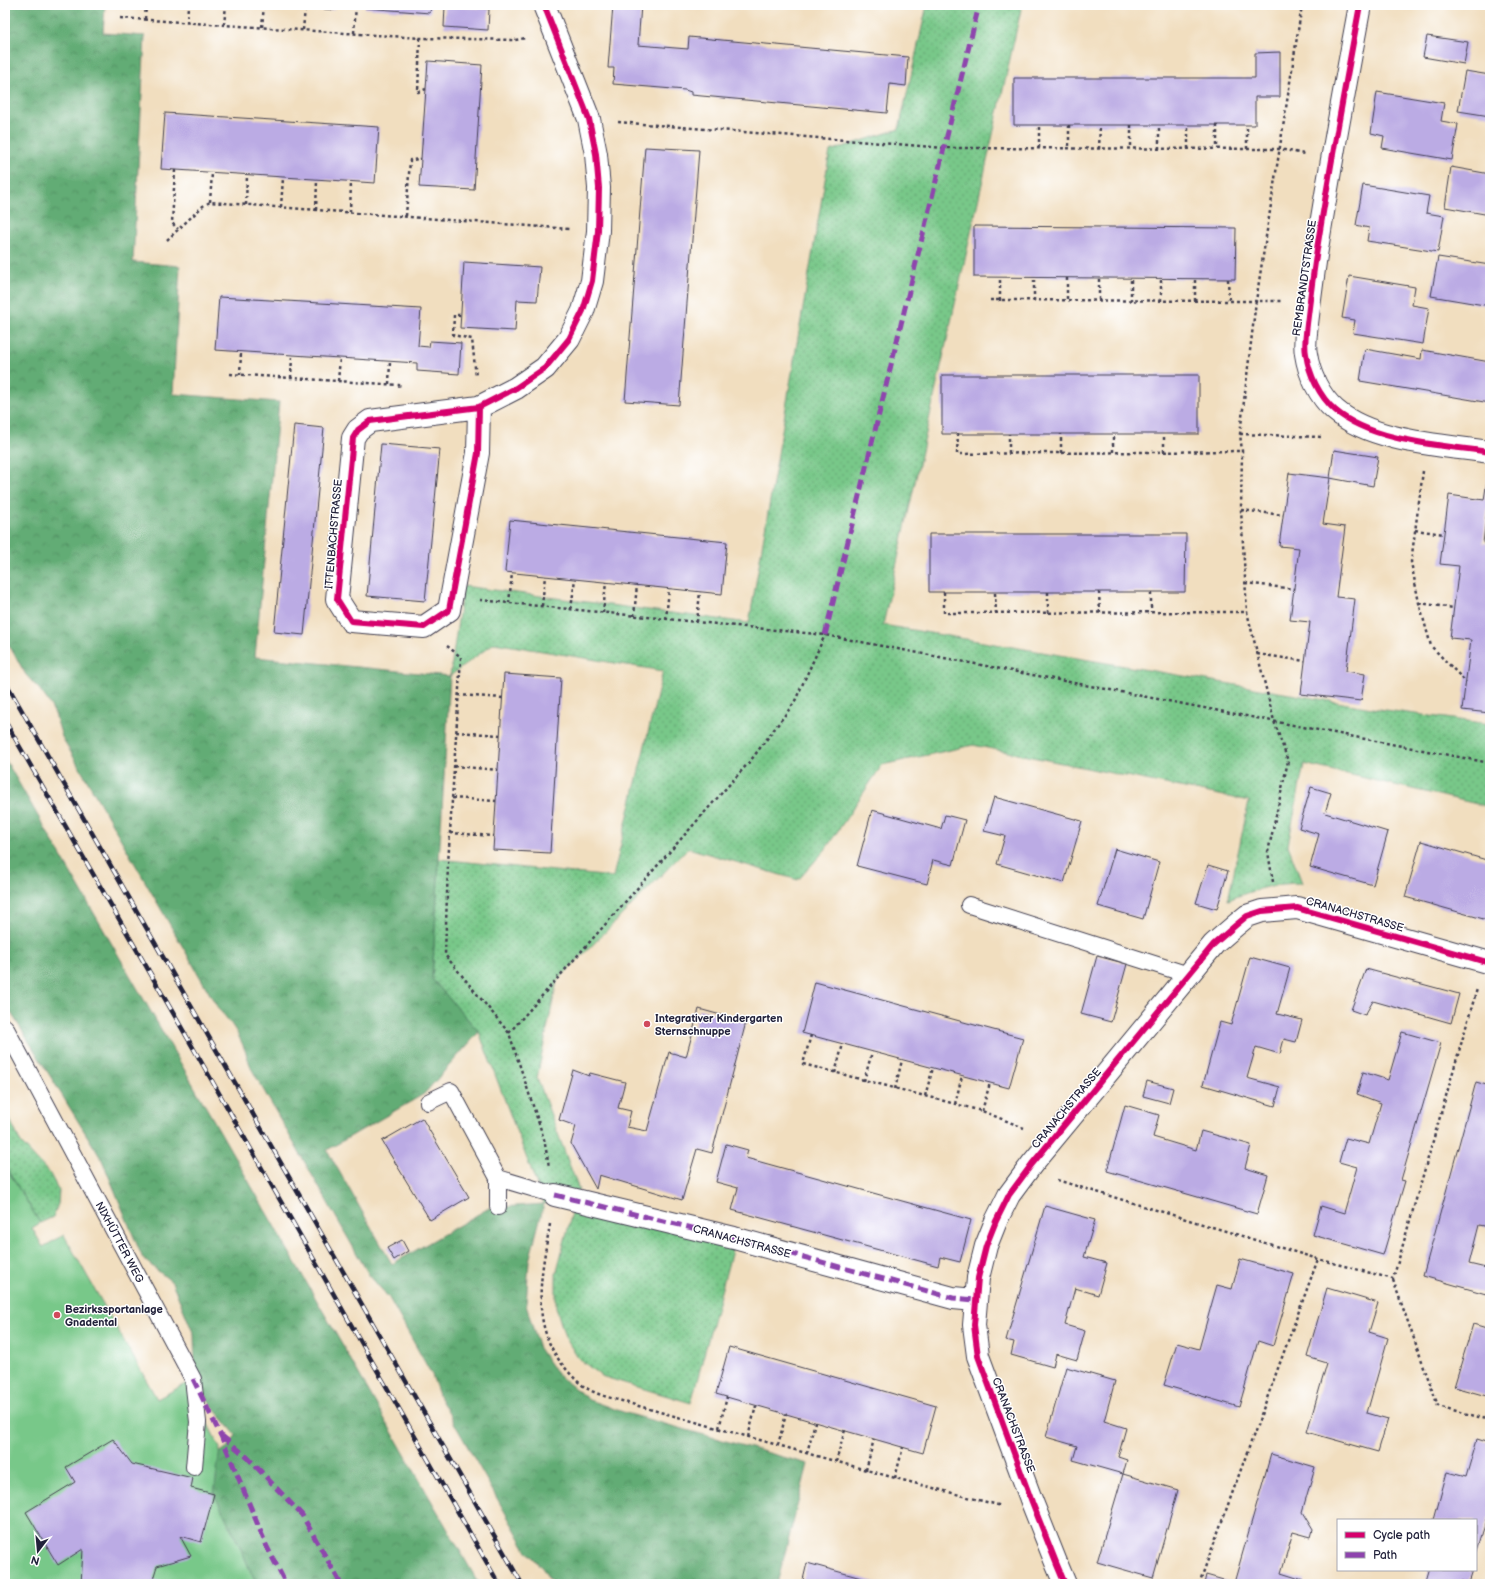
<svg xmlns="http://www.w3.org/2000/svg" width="1495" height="1589" font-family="'Balsamiq Sans',sans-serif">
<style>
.grass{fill:url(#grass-dots);stroke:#4d7562}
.forest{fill:url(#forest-crowns);stroke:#426758}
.pitch{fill:#78c889;stroke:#4d7562}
.building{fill:#bbabe4}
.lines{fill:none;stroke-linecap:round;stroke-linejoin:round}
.lane-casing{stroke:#413e4f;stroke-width:18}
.street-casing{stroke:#413e4f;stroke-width:24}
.path{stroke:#413e4f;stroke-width:2.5;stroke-dasharray:3 3;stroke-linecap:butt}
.lane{stroke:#fff;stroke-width:16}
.street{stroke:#fff;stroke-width:22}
.rail-casing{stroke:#22223b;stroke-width:4.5}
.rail{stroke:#fff;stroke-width:3;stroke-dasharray:9;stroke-linecap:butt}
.quiet{stroke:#8e44ad;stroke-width:5;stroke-dasharray:10 5;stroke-linecap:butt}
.cycleway-casing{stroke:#fff;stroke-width:8}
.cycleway{stroke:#d6006c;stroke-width:6}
.poi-dot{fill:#d1495b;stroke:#fff;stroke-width:1.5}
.labels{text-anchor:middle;stroke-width:3;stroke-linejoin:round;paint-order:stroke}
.street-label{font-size:11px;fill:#22223b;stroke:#fff}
.poi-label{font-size:11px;font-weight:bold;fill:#22223b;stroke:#fff;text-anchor:start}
</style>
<defs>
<pattern id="grass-dots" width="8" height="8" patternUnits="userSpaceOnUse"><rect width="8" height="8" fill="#78c889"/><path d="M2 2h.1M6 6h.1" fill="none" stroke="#62a271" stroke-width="1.8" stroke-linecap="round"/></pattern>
<pattern id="forest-crowns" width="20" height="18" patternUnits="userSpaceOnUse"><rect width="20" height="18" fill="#62ac75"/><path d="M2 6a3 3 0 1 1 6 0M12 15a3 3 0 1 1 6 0" fill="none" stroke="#508c61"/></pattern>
</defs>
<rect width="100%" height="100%" fill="#fff"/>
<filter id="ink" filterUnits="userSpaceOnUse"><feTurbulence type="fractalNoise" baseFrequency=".025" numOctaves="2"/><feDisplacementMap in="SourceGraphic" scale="8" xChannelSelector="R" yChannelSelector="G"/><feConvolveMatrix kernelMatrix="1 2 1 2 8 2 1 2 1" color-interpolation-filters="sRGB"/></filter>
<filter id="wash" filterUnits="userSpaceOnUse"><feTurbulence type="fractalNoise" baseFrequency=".012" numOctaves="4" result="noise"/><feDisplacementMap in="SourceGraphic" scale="16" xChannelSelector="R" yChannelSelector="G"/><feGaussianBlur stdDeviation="0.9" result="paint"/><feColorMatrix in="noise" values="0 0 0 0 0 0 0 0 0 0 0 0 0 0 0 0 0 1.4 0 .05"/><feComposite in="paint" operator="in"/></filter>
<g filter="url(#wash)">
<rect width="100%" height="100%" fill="#f1debf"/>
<path class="grass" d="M927,5H1022L883,625L1378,709L1490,724V807L1304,764L1288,845L1302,883C1273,883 1254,890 1228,900L1249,801L973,745L882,765L825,850L798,880L688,848L557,981L537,1078L579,1190L544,1204L479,1032L432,979L439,859L613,877L663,671L494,643L450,676L463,586L749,623L830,151L899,129Z
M5,1109L21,1143L50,1174L59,1191L58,1204L53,1217L40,1223L5,1166Z
M575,1201L733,1247L691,1403L601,1376L578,1358L565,1337L556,1307V1274Z"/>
<path class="forest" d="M5,5H105L103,33L145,36L133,262L180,266L173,394L279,402L255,657L450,676L432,979L479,1032L424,1094L327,1150L392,1264L489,1208L544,1204L529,1261L526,1305L539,1348L557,1374L589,1400L626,1413L808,1464L777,1584H552L543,1569L527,1551L440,1398L432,1375L389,1298L369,1275L251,1068C244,1045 236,1026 219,1010L62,737L55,714L48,701L40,690L26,675L5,638Z
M5,759L225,1140L479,1584H256L239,1545L214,1494L219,1453L229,1446L236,1435L214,1409L201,1388L195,1372L194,1335L172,1282L143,1259L102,1160L5,1003Z"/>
<path class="pitch" d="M5,1166L40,1223L32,1228L43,1247L64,1235L157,1399L187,1383L220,1448L214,1494L239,1545L256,1584H5Z"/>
<g id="blocks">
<path class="building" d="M286,5H335L334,10L286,6Z
M365,5H431L430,13L365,8Z
M613,5H641L638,45L688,49L689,37L908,57L906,86L890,84L887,113L691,95V92L685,90L613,84L614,68H608Z
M445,6L489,9L488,30L444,27Z
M1427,36L1468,42L1464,64L1423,57Z
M1280,52V97H1255V125H1014V78H1255V53Z
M428,61L482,65L474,190L419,187Z
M1465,71L1490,75V116L1458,111Z
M1377,92L1444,103L1441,121L1458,124L1452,160L1382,148L1384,136L1371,133Z
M165,113L379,127L375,183L161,169Z
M645,147L699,150L679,405L625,401Z
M1451,167L1490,174V215L1445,207Z
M1363,185L1429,196L1426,213L1444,216L1438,252L1367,241L1369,228L1356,225Z
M974,226L1236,228L1235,279L974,277Z
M1438,257L1490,265V306L1431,296Z
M464,262L540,267L537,301L517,300L515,331L460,328Z
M1349,276L1415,287L1412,305L1429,308L1423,344L1353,333L1355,320L1342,318Z
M219,297L421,309L418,346L429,347L430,341L461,343L459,374L417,371V363L215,350Z
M1365,349L1421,359L1422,350L1490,362V403L1360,381Z
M942,375H1199V434H942Z
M294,425L324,428L304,635L274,632Z
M381,444L440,449L425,601L367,596Z
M1334,450L1378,457L1373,486L1330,478Z
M1289,473L1330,478L1323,524L1345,527L1336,597L1355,599L1346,671L1365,674L1361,701L1301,694L1310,622L1290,620L1299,548L1279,546Z
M1488,474L1490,475V505L1488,504L1483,543L1490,544V713L1462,710L1471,640L1450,638L1459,566L1440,564L1449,495L1484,500Z
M510,520L727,542L722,594L505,572Z
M929,534H1186L1185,592H929Z
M504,674L561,678L550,853L493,850Z
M1311,787L1331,793L1325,813L1388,832L1373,885L1310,867L1319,834L1299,828Z
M994,797L1082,821L1064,883L997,864L1005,836L984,831Z
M872,810L941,829L945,815L965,820L953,865L933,860L927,884L857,866Z
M1421,841L1490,861V909L1487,920L1405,897Z
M1115,849L1159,862L1143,919L1098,906Z
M1208,865L1228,871L1217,909L1196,903Z
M1097,956L1127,964L1111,1022L1081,1014Z
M1250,957L1290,968L1277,1014L1302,1020L1296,1042L1284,1039L1280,1054L1256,1047L1247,1078L1280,1087L1275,1106L1203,1085L1220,1022L1231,1025Z
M1366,969L1459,994L1451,1023L1373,1001L1365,1015L1351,1010Z
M815,982L1023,1038L1009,1088L802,1033Z
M699,1009L746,1022L712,1153L697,1149L682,1200L599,1175L596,1189L571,1144L576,1126L559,1120L573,1070L589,1076L590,1073L625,1082L618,1108L631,1111L627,1127L647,1131L669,1052L686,1057Z
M1402,1032L1441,1043L1401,1180L1405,1181L1383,1255L1313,1235L1321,1206L1344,1213L1357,1167L1339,1162L1346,1138L1369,1144L1381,1103L1357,1094L1363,1072L1388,1080Z
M1147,1081L1173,1088L1169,1103L1143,1096Z
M1476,1082L1490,1086V1192L1488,1199H1490V1227L1479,1225L1469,1264L1490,1269V1280L1486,1294L1423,1276Z
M1125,1105L1159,1115L1153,1137L1196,1150L1201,1131L1251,1145L1245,1168L1268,1175L1257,1214L1107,1171Z
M422,1118L469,1197L430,1220L382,1141Z
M726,1144L748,1150L746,1158L971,1220L960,1262L940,1257L938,1266L732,1210L738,1188L716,1182Z
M1045,1206L1095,1220L1084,1257L1107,1263L1098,1295L1075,1288L1065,1325L1085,1331L1077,1360L1056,1354L1053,1367L1011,1355L1014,1342L1006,1340Z
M402,1240L408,1251L394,1260L387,1248Z
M1240,1259L1294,1274L1273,1346L1258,1341L1239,1407L1164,1385L1177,1343L1199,1349L1217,1285L1232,1289Z
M1327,1288L1378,1303L1369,1332L1388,1338L1367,1413L1388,1419L1378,1452L1307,1432L1327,1363L1307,1357Z
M1473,1324L1490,1329V1397L1454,1387Z
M729,1347L936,1406L923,1453L716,1394Z
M1066,1367L1115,1381L1104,1421L1126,1428L1118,1457L1127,1460L1123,1474L1178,1490L1153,1578L1097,1562L1123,1474L1073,1460L1077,1446L1046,1437Z
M113,1439L132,1464L193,1478L191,1488L214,1494L201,1542L180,1536L191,1556L157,1566L153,1579L168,1584H81L83,1549L58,1565L26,1512L75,1482L66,1467Z
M1477,1439L1490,1443V1518H1487L1476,1554V1520H1434L1447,1472L1466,1477Z
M1271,1454L1315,1467L1302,1512L1313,1530L1311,1537L1293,1532L1281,1573L1303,1580L1302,1584H1204L1206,1575L1234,1583Z
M807,1563L872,1581L882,1584H802Z
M1430,1570H1472L1468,1582L1461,1580L1460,1584H1426Z"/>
</g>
</g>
<g filter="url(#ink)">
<use href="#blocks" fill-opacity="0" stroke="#413e4f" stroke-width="1"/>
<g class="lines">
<g class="lane-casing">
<path id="lane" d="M969,905L1189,975
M5,1027L193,1379L198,1422L194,1467
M428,1102L451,1091L498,1178L555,1195
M498,1178V1207"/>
</g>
<g class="street-casing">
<path id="street" d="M1360,5C1345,86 1330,167 1317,249C1313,274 1310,299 1307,324C1306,334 1304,344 1306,354C1309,374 1319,396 1335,410C1372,442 1442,445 1490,452
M479,407L478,453L449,610L424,627L351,621L337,599L353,438L358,430L370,421L479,407L516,388L545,368L569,339L583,311L592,281L598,231L599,188L596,154L589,119L544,5
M555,1195L734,1238L953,1298L975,1300
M1065,1584L1057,1565L1032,1502L978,1356L974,1325L978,1278L986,1246L996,1221L1009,1195L1032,1164L1214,944L1236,925L1247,916L1262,911L1297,908L1490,963"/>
</g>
<path class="path" d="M120,18L420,38L515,40L526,38
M145,19L146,5
M187,23L188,5
M224,25L226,5
M262,27L264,5
M303,30L305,8
M354,33L356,5
M420,38L418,92L426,89
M618,122L945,148L1280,149L1304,154
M1069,125V149
M1131,125V149
M1217,125V149
M1039,148V125
M1099,149L1100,125
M1159,149V125
M1188,149V125
M1247,149V125
M175,170L172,223L178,229
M210,202L212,173
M246,205L247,175
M281,207L283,178
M316,210L317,180
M350,212L351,182
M406,216L410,160L421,159
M167,240L203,206L210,202L570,229
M1067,278V300
M1228,279L1229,301
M990,300L1256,301L1302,5
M1099,300V279
M1000,301V278
M1034,301V278
M1131,301V278
M1161,301V279
M1195,301V279
M460,315H454L453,335L472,339L476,377
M230,374L399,385L400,388
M240,375L241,352
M291,378L292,355
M338,381L340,358
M389,384L390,361
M958,433L957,454L1242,451
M1240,434L1322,437
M1113,452V434
M1164,452V434
M1009,453V434
M1061,453V434
M1423,471L1411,562L1419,603L1431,646L1466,682
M1241,510L1283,515
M1415,530L1444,534
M1245,583L1294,589
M944,592V613L1247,612
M1048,592V613
M1099,592L1100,613
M995,593L996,613
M1151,593V612
M480,600L825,635L1490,763
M509,603L512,573
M1419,603L1454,608
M542,606L545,576
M571,609L575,579
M603,613L606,582
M634,616L637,585
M666,619L669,589
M697,622L700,592
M447,646L461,657L448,864L445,955L509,1033L544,1139L549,1166
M1257,654L1305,661
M458,695L503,698
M456,732L500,735
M454,766L498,770
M452,798L496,801
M450,833L494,836
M1273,882L1268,852L1288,761L1274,721L1247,612L1241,510L1242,451L1240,434L1256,301H1282
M509,1033L751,760L794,703L825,635
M811,1035L803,1064L982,1111L1024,1128
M835,1073L843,1044
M864,1081L872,1052
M895,1089L902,1060
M925,1096L933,1068
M955,1104L962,1076
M982,1111L990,1083
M1057,1180L1318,1259L1393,1279L1477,989
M550,1224C542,1271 529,1322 562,1364C571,1375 580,1386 594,1392C604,1397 617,1399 628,1403L895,1478L1002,1506
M1393,1280L1438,1406L1490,1420
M719,1428L727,1397
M748,1437L756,1406
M778,1445L786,1414
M807,1453L815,1422
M836,1462L845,1430
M866,1470L874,1439
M895,1478L903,1447
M1199,1584L1318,1259"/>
<use href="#lane" class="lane"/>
<use href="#street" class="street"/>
<g class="rail-casing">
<path id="rail" d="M5,681L522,1584
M5,721L199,1058L499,1584"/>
</g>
<use href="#rail" class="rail"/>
<path class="quiet" d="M825,635L979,5
M555,1195L734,1238L953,1298L975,1300
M193,1379L222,1438L267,1547L286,1584
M222,1436L247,1457L302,1515L341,1584"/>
<g class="cycleway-casing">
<path id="cycleway" d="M1360,5C1345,86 1330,167 1317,249C1313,274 1310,299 1307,324C1306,334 1304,344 1306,354C1309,374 1319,396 1335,410C1372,442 1442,445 1490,452
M479,407L478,453L449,610L424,627L351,621L337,599L353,438L358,430L370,421L479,407L516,388L545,368L569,339L583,311L592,281L598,231L599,188L596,154L589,119L544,5
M1065,1584L1057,1565L1032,1502L978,1356L974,1325L978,1278L986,1246L996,1221L1009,1195L1032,1164L1214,944L1236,925L1247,916L1262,911L1297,908L1490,963"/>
</g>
<use href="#cycleway" class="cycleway"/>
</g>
</g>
<g class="poi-dot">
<circle cx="647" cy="1024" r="4"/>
<circle cx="57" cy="1315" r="4"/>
</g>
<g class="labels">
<g class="street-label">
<text transform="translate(1304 278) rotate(-82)" y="4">REMBRANDTSTRASSE</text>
<text transform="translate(333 534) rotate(-85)" y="4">ITTENBACHSTRASSE</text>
<text transform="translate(1355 914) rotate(16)" y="4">CRANACHSTRASSE</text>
<text transform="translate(1066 1108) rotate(-50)" y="4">CRANACHSTRASSE</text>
<text transform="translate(742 1241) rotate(15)" y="4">CRANACHSTRASSE</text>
<text transform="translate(120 1242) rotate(62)" y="4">NIXHÜTTER WEG</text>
<text transform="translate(1014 1425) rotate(69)" y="4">CRANACHSTRASSE</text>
</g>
<g class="poi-label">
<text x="655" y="1022">Integrativer Kindergarten<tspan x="655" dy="13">Sternschnuppe</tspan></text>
<text x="65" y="1313">Bezirkssportanlage<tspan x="65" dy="13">Gnadental</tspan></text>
</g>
</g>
<rect width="1495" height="1589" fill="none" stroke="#fff" stroke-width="20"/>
<rect x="1337" y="1519" width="140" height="52" fill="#ffffff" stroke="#a7a7b1"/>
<rect x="1345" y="1532" width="20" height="6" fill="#d6006c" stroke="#a7a7b1"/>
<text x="1373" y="1539" font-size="12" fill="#22223b">Cycle path</text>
<rect x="1345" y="1552" width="20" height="6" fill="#8e44ad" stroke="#a7a7b1"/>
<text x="1373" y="1559" font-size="12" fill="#22223b">Path</text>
<g transform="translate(38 1551) rotate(196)" stroke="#ffffff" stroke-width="3" paint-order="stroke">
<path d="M0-3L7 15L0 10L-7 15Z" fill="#22223b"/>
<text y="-6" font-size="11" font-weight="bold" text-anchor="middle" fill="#22223b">N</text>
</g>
</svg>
